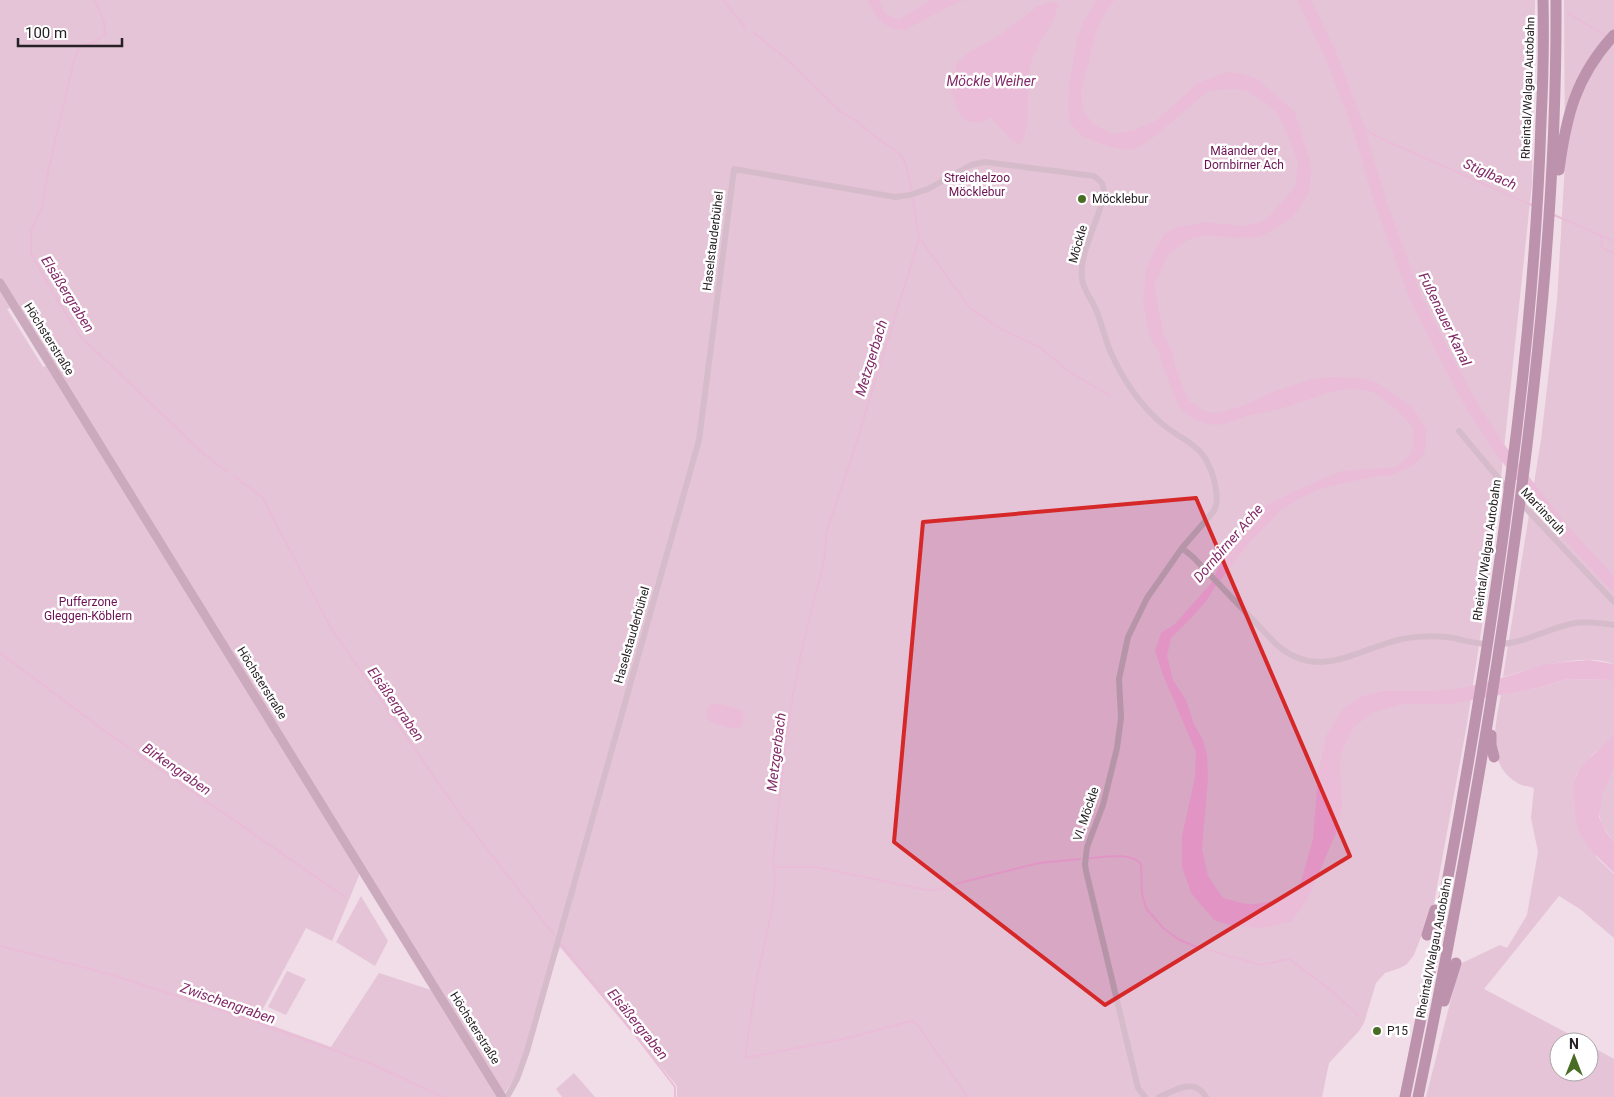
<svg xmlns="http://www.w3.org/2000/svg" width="1614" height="1097" font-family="Roboto,sans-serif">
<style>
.green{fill:#d7a7c4}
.water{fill:#e295c5}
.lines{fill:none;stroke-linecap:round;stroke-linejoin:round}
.stream{stroke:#e295c5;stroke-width:2}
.river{stroke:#e295c5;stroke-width:12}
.street{stroke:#b795a9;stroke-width:6}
.secondary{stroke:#a06e8d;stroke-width:9}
.highway{stroke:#7e3967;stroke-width:11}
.marked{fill:none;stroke:#d62828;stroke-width:4;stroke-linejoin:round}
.poi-dot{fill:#4a6d26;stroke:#fff;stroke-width:2}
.labels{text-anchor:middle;stroke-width:5;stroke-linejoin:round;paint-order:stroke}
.street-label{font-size:12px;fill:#272025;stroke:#fff}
.park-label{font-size:12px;fill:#6b1053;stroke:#fff}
.poi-label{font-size:12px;fill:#272025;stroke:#fff;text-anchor:start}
.water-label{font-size:14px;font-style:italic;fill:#832a68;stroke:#fff}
</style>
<rect width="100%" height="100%" fill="#f0dde8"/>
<path class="green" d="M0,0H1535L1532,183L1493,553L1467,724L1434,903L1414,955L1407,964L1400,968L1385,973L1376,983L1364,1023L1359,1031L1329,1063L1322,1097H677V1086L560,947L516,1076L504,1094L0,279Z
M1564,0H1614V664C1583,652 1533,668 1503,677L1541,440L1557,301L1565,164Z
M0,292L10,308L7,309L43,367L46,366L360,873L332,941L306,928L257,1020L331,1047L379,973L431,990L498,1097H0Z
M1567,679L1611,680L1614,685V734L1606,744L1592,755L1576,775L1574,793L1575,813L1597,858L1614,874V938L1580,909L1559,896L1484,989L1584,1042H1559V1072H1589V1045L1614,1059V1097H1426L1460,964L1500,945L1507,948L1527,915L1538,852L1531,818L1534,788C1528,786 1521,786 1516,782C1485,763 1496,723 1501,694L1538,688Z
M1614,768V842C1609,835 1602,827 1600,818C1595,802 1606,782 1614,768Z
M361,896L388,941L375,966L336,942Z
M287,971L306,979L286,1015L268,1007Z
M574,1073L595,1097H562L556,1089Z"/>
<path class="water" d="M867,0H879L885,14L899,20L931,0H967L958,2L905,30C884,30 876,17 867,0Z
M1096,0H1114L1103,17L1096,33L1081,92L1083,110L1093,124L1113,134L1134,130L1157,120L1198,83L1227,72L1242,74L1256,78L1295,112L1309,158L1311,170L1309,193L1295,214L1279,226L1260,237L1237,238L1208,235L1198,237L1188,240L1168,254L1155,284L1156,297L1164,335L1171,349L1175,366L1188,400L1206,412L1219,413L1245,405L1276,391L1312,379L1330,377L1361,378L1378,383L1413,408L1426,429V442L1424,455L1412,466L1388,476H1377L1322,488L1299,499L1281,510L1248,544L1222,578L1216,585L1207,600L1195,614L1171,638L1167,656L1173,680L1186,700L1194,724L1203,740L1207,755L1208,778L1202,849L1208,876L1223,898C1231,900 1242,904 1250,904C1269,904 1289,896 1301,882L1313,839L1318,772L1327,734L1343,709L1363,696L1383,691H1434L1464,688L1505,677L1542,665L1564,662L1589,660L1614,664V685L1611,680L1567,679L1538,688L1450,704H1402L1371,713L1353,728L1340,756L1342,807L1336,833L1308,898L1292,921L1263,928L1233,926L1214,920L1191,893L1182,867V836L1195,777L1196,752L1163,675L1155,651L1161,633L1175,624L1213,581L1217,570L1248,519L1263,507L1293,492L1341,471L1396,467L1410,455L1413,446V431L1412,426L1395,408L1373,392L1351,388L1327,393L1283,408L1247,416L1225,424L1214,425L1204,423L1188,415L1179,407L1163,367L1159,353L1151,339L1143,304L1146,270L1154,252L1164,234L1178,227L1205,222L1243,226L1255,224L1266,220L1295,187L1298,162L1284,126L1277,113L1266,103L1245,90L1236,89H1227L1208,91L1159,133L1141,146L1132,149L1123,150L1102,144L1082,136L1071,124L1068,113L1069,87L1077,38L1083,23Z
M1055,1L1059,5C1057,8 1056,12 1055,16C1046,36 1032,50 1029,73C1026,91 1032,132 1019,145L1008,136L991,118L979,123L965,120L960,115L954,97L950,92L955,86L956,64L968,53L997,37L1038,6Z
M717,703L741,710L744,717L742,726L733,729L710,722L706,715L709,705Z
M1614,734V768L1602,795L1599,817L1606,832L1614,842V873C1588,847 1576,841 1574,801C1574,793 1573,781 1577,774C1586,758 1603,748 1614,734Z"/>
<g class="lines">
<path class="stream" d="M95,0L104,22L105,34L95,42L80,46L74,60L47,176L42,207L31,231V253L49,286L79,335L204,454L227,472
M723,0L745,27
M1567,13L1607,36
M754,33L790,62L841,112L858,122L873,135L900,154L906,165L912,191
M1358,126L1382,139L1534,206
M913,199L919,239L850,463L826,533C827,558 819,581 813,604C807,628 801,651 797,675C784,736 780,799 773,861C780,891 763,947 757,978C752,1005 749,1032 745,1058L843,1039L912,1021L916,1023L968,1097
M1554,215L1614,241
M1601,236L1602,248L1614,253
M920,239L970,308L999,328L1041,348L1071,373L1109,395
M235,477L262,497L331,628L460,814L554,935
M0,653L106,732L345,897
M1089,858C1103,857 1132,852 1141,864L1142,894L1146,908L1163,928L1178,939L1194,946L1261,965L1289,959L1333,992L1358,1015
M774,867H816L926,890H935L949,886
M955,884L1039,863L1080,859
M560,943L635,1035L675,1087V1097
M0,946L109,974L251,1020L374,1065L443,1097"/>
<path class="river" d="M1304,0L1330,53L1358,126L1380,201L1415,296L1453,371L1472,406L1500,449L1558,524L1614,585"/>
<path class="street" d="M1459,431L1510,492
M1520,502L1614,602
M1182,548L1193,557L1275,643C1322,687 1365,641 1416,637C1426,636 1437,636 1447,637C1461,639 1474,644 1489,644
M1499,644C1526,643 1548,628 1575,623C1587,621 1601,623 1614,625
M507,1097L517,1079L527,1051L699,440L734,169L895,197L910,195L928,189L971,165L985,162L1094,176L1102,183L1104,191L1102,202C1096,225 1079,255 1082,279C1083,289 1092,300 1096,310C1102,324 1105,339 1111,353C1122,377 1139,403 1159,421C1173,435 1196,442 1206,460C1213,472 1221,498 1214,511L1182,548L1147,598L1128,637L1119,679L1121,718L1117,748L1103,805L1087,847L1085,864L1086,871L1138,1088L1145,1097
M1159,1097C1177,1090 1194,1077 1206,1097"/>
<path class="secondary" d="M0,283L502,1097"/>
<path class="highway" d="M1559,170C1566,116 1576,76 1614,35
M1491,735V745L1494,757
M1427,935L1435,910
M1444,1001L1456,963
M1405,1097C1447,894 1484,689 1510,483C1526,363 1537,243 1541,122C1543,82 1544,41 1543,0
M1418,1097C1455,919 1487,740 1512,560C1538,374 1557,188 1556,0"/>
</g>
<path d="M0 0H1614V1097H0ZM1196,498L1350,856L1105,1005L894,842L923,522Z" fill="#f0dde8" fill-opacity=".55" fill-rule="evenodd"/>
<path class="marked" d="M1196,498L1350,856L1105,1005L894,842L923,522Z"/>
<g class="poi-dot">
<circle cx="1082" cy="199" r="5"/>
<circle cx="1377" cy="1031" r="5"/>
</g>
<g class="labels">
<g class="street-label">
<text transform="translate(1528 88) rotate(-88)" y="4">Rheintal/Walgau Autobahn</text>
<text transform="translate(713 241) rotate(-83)" y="4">Haselstauderbühel</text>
<text transform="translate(1078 244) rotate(-74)" y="4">Möckle</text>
<text transform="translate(49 339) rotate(58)" y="4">Höchsterstraße</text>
<text transform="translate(1543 511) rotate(47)" y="4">Martinsruh</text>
<text transform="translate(1487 550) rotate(-82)" y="4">Rheintal/Walgau Autobahn</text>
<text transform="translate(632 635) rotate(-74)" y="4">Haselstauderbühel</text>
<text transform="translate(262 683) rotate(58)" y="4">Höchsterstraße</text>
<text transform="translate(1086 814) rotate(-71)" y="4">VI. Möckle</text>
<text transform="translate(1434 948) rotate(-79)" y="4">Rheintal/Walgau Autobahn</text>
<text transform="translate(475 1028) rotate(58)" y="4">Höchsterstraße</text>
</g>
<g class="park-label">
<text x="1244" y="155">Mäander der<tspan x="1244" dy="14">Dornbirner Ach</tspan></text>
<text x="977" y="182">Streichelzoo<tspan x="977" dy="14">Möcklebur</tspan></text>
<text x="88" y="606">Pufferzone<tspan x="88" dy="14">Gleggen-Köblern</tspan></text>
</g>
<g class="poi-label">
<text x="1092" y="203">Möcklebur</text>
<text x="1387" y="1035">P15</text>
</g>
<g class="water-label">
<text x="991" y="86">Möckle Weiher</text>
<text transform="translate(1490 174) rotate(24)" y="5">Stiglbach</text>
<text transform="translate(68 294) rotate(58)" y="5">Elsäßergraben</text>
<text transform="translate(1445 319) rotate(64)" y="5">Fußenauer Kanal</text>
<text transform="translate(871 358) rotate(-73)" y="5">Metzgerbach</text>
<text transform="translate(1228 543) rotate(-49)" y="5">Dornbirner Ache</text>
<text transform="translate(396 704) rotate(55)" y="5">Elsäßergraben</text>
<text transform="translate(776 752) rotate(-83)" y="5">Metzgerbach</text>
<text transform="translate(177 769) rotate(35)" y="5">Birkengraben</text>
<text transform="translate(228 1003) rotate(19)" y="5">Zwischengraben</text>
<text transform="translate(638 1024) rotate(51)" y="5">Elsäßergraben</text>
</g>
</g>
<g transform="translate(1574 1057)"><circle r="24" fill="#ffffff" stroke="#a9a6a8"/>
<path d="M0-4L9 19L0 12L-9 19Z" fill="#4a6d26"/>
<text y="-8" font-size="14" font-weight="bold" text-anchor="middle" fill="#272025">N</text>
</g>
<path d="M18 38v8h104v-8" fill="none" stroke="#272025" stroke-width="2.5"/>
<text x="25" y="38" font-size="15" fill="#272025" stroke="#ffffff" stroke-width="4" paint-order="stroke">100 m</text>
</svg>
